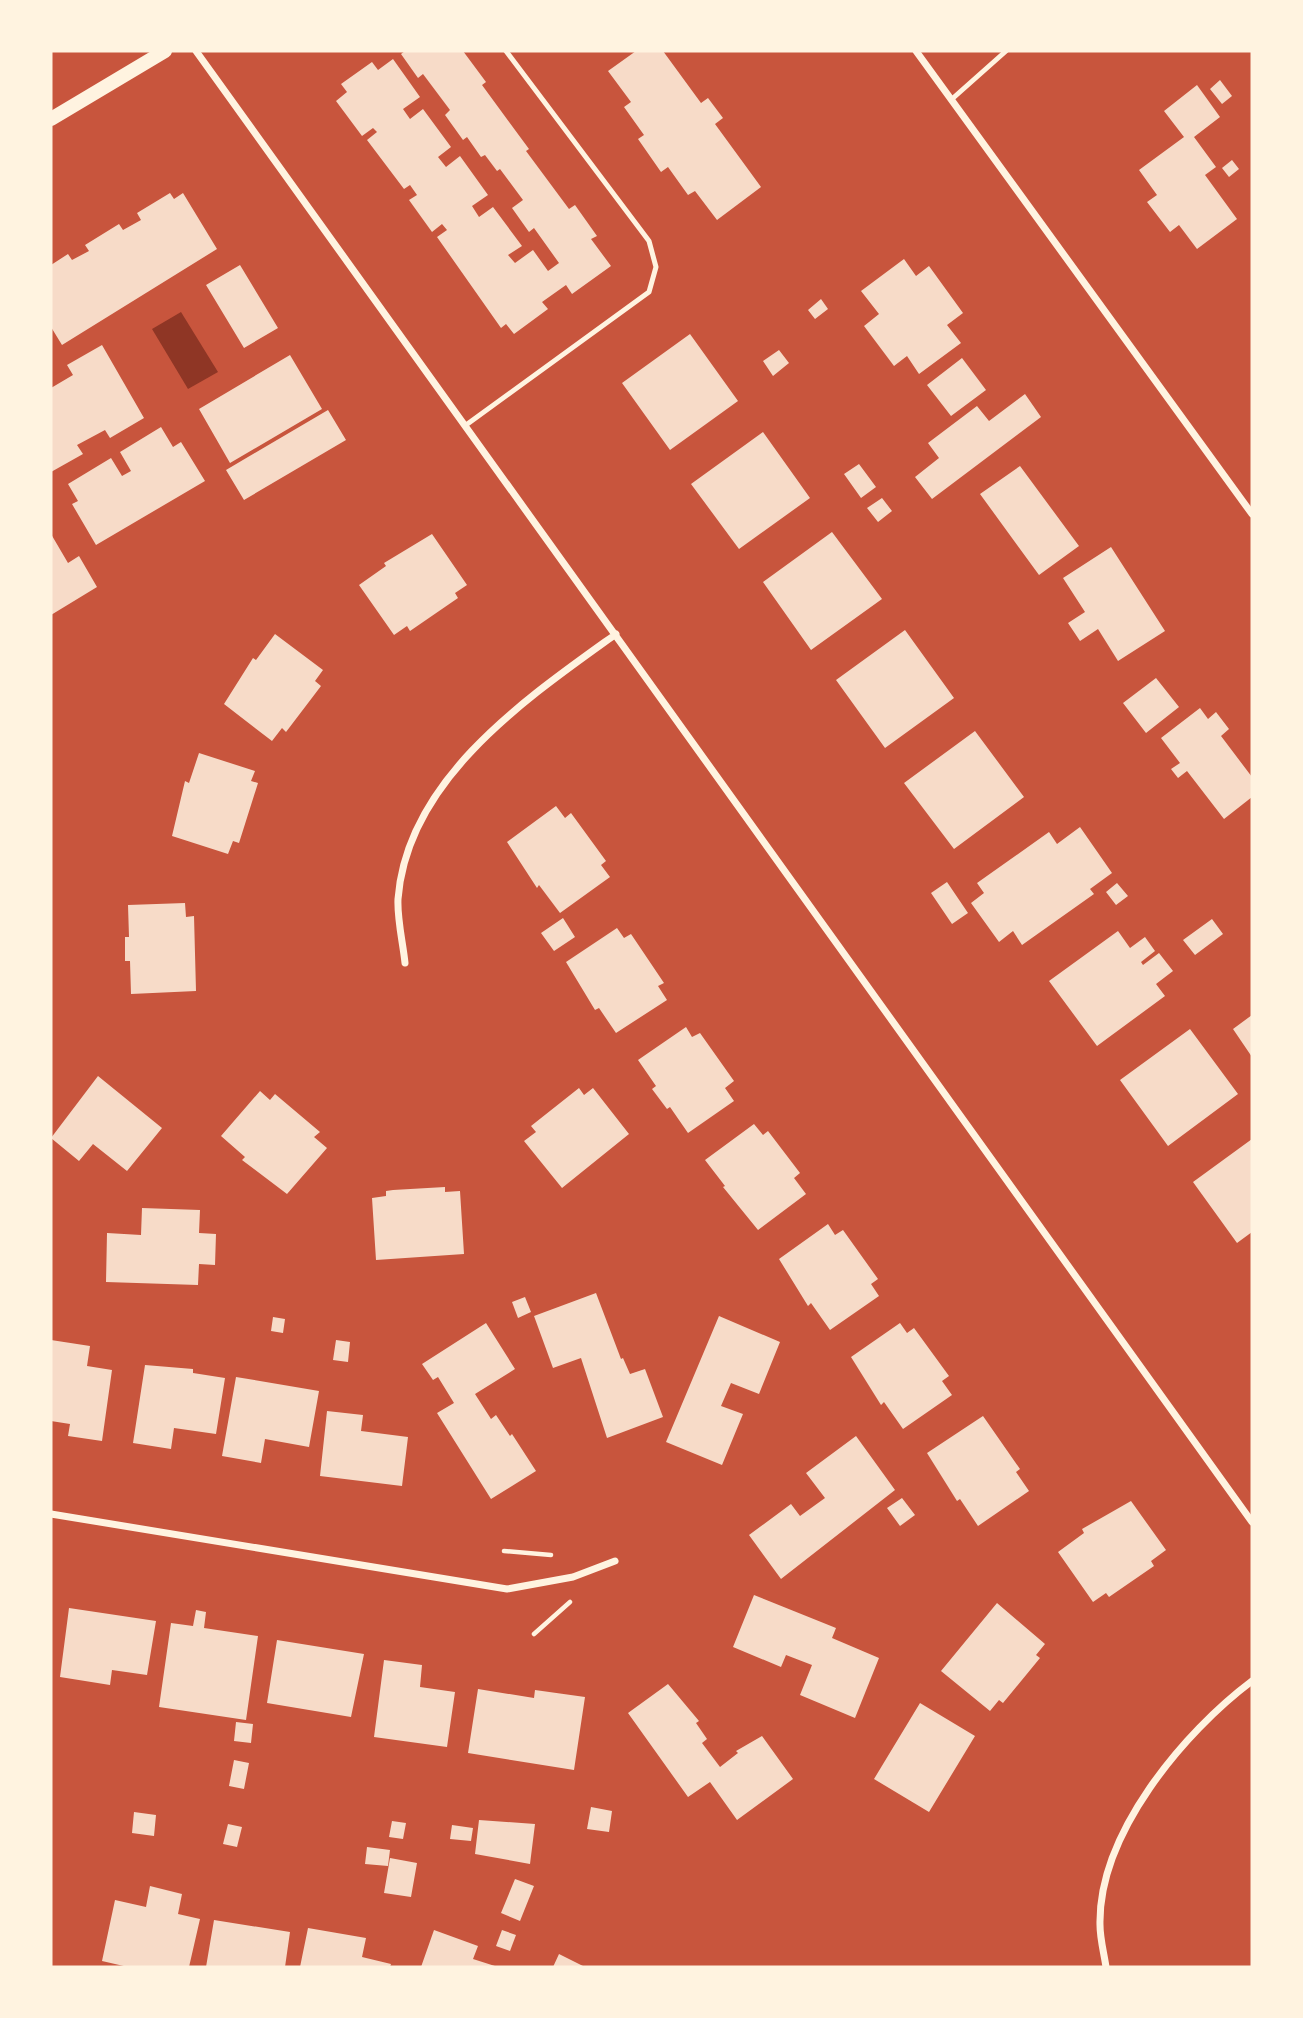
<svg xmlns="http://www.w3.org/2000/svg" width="1303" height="2018" font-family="'Fira Sans Condensed',sans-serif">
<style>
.water{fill:#8f3625}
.building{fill:#f7dbc8}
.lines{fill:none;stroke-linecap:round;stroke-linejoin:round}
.path{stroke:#fff3e0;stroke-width:4.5}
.service{stroke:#fff3e0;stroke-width:5}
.minor{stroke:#fff3e0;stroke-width:7}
.secondary{stroke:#fff3e0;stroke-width:14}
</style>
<rect width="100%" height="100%" fill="#c8553d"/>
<path class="water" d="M181,312L218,372L188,389L152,329Z"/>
<path class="building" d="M405,51H463L486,82L482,85L529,149L526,151L569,209L575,205L597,236L591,239L611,266L572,294L566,285L542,302L548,309L514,334L506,324L501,328L437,237L447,230L442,224L432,232L409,200L417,195L410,185L404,189L367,140L377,132L373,128L362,136L336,101L347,92L341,84L372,62L378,70L393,59L420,97L403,109L410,119L423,109L451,147L438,157L446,167L460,156L488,195L472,206L479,217L493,207L522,246L508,255L515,263L533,250L548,271L559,263L534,228L529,232L512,208L523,200L500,169L497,171L485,155L481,157L467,137L463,140L445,115L450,110L423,74L418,78L401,54Z
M636,51H663L701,103L708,98L723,118L715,124L761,187L717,220L695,191L688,195L668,167L661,172L638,139L644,135L624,107L631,102L608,71Z
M1220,80L1232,96L1222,104L1210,89Z
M1197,85L1220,117L1194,137L1216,167L1205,175L1237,219L1197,249L1179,225L1170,232L1147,202L1157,195L1139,170L1184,137L1164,111Z
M1232,160L1239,169L1229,177L1222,168Z
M170,193L174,199L183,193L217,249L62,345L51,327V265L68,254L72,260L89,251L85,245L119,224L123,230L141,220L137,213Z
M904,259L916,276L929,266L963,313L947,325L961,343L919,374L907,356L894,366L864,326L879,314L861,291Z
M240,265L278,328L244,348L206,285Z
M821,299L828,309L815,319L808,310Z
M690,334L738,401L670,450L622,383Z
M102,345L144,418L110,438L105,430L77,445L83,454L51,472V388L73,375L67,365Z
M779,350L789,363L773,376L763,361Z
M290,355L322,409L230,463L199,409Z
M962,358L986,390L951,416L927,385Z
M1025,394L1041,417L932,499L915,477L939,458L928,443L977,406L989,421Z
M328,410L346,440L244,500L226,470Z
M161,427L173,447L181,442L205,481L96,545L72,504L78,501L68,484L111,458L122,476L131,471L120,452Z
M763,432L810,498L739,549L691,484Z
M859,464L876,487L861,498L844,474Z
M1020,466L1079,546L1039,575L980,494Z
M882,498L892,511L878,522L867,508Z
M832,532L882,599L811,650L763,582Z
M51,534L68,563L79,556L97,587L51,615Z
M432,534L467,585L455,593L458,598L410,631L407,626L394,635L359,585L386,566L384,563Z
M1111,547L1165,631L1118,661L1098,629L1080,641L1068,623L1085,612L1063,578Z
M905,630L954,698L885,748L836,680Z
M275,634L323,670L315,681L321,686L286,732L282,728L272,741L224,704L253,658L256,660Z
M1156,678L1179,707L1146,733L1123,703Z
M1200,708L1208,719L1216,712L1229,729L1221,736L1252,777V797L1224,819L1187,771L1178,778L1171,769L1180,763L1161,738Z
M975,731L1024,797L954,849L904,783Z
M199,753L255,771L251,781L258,783L239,843L233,841L228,854L172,836L185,781L189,783Z
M556,806L565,818L571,813L606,861L601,865L610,877L560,913L539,885L537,888L507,842Z
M1080,827L1112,873L1090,889L1094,894L1022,945L1013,931L999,942L971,903L984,893L977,883L1049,832L1057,844Z
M947,882L968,913L952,924L931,893Z
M1117,883L1128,896L1116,905L1106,892Z
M185,903L186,917L194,916L196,991L131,994L130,961H125V937H129L128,905Z
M563,918L575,937L554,951L541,933Z
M1212,919L1223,934L1195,955L1183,940Z
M617,928L624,938L631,934L664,983L658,986L667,1000L616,1033L599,1008L595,1010L566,962Z
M1118,931L1130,948L1145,937L1155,951L1141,962L1143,965L1159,953L1173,971L1156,984L1165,996L1097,1046L1049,981Z
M1252,1015V1057L1233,1029Z
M686,1027L692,1037L700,1033L734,1081L725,1088L734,1101L688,1133L670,1107L667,1109L652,1089L656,1086L638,1060Z
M1190,1029L1238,1094L1168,1146L1120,1080Z
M98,1076L162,1128L127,1171L93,1144L79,1161L51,1138Z
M579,1088L584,1095L593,1088L629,1134L562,1188L524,1141L536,1132L531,1126Z
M260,1091L270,1100L275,1094L320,1132L314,1137L327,1148L287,1194L242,1160L245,1157L221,1136Z
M754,1124L763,1135L768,1131L800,1173L794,1178L806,1194L758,1230L723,1187L725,1186L705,1160Z
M1252,1139V1232L1237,1243L1193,1182Z
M445,1187V1192L460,1191L464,1254L376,1260L372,1198L386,1196V1191L393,1190Z
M142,1208L200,1210L199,1233L216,1234L215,1265L199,1264L198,1285L106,1282L107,1233L141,1235Z
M828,1224L835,1235L843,1230L878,1279L871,1284L879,1296L830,1330L811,1303L808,1306L779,1259Z
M596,1293L621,1359L623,1358L630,1374L645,1369L663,1417L607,1438L581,1358L553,1368L534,1316Z
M525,1297L531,1312L518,1318L512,1302Z
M719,1316L780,1342L759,1394L731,1383L721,1406L743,1414L722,1465L666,1442Z
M273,1317L285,1319L283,1333L271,1331Z
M486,1323L515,1369L475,1394L491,1419L496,1415L510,1436L512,1434L536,1471L491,1499L437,1413L454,1403L438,1377L433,1380L422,1364Z
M900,1323L907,1333L914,1328L949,1376L942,1381L952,1395L903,1429L884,1402L881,1405L851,1357Z
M51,1340L90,1346L87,1366L112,1370L102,1441L68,1436L70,1424L51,1421Z
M336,1340L350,1342L348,1362L333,1360Z
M145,1365L193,1369V1373L225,1378L216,1434L174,1428L171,1449L133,1443Z
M236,1377L319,1391L309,1447L265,1439L261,1463L222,1456Z
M327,1411L363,1415L361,1431L408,1437L402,1486L320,1476Z
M983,1416L1020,1469L1016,1472L1029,1491L978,1526L960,1499L957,1501L927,1453Z
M856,1436L895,1490L781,1579L749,1535L791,1504L800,1516L825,1498L806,1473Z
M902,1498L915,1515L900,1526L887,1508Z
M1131,1501L1166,1550L1151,1561L1154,1566L1109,1597L1106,1593L1093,1602L1058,1552L1084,1533L1082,1529Z
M754,1595L836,1628L832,1638L879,1658L855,1718L800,1695L812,1665L786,1655L781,1667L733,1647Z
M997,1603L1045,1644L1036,1655L1040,1658L1003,1703L999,1700L990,1711L941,1671Z
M69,1608L156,1621L147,1675L112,1670L110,1685L60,1677Z
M196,1610L206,1612L204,1628L258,1636L246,1720L159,1707L171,1623L193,1626Z
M277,1640L364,1654L351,1717L267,1703Z
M384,1660L422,1665L420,1687L455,1692L447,1747L374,1737Z
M668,1684L699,1721L696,1723L707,1739L702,1743L720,1767L738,1753L736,1751L762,1736L793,1779L737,1820L710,1782L688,1797L628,1713Z
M478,1689L534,1698L535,1690L585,1697L574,1770L468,1753Z
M920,1703L975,1736L929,1812L874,1779Z
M236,1722L253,1724L251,1743L234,1741Z
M234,1760L249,1763L244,1789L229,1786Z
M591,1807L612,1811L609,1832L587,1829Z
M134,1812L156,1815L154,1836L132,1833Z
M479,1820L535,1824L530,1864L475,1854Z
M392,1821L406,1823L403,1839L389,1837Z
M228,1824L242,1827L237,1847L223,1844Z
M452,1825L473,1828L471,1841L450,1839Z
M367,1847L390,1850L388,1866L365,1864Z
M390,1858L417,1863L411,1897L384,1893Z
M515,1879L534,1886L520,1921L501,1913Z
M150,1886L182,1894L178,1914L200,1919L189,1967H128L102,1961L115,1900L146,1907Z
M214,1920L290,1932L285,1967H206Z
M308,1928L366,1938L362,1957L391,1964L390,1967H300Z
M434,1930L478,1946L473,1959L498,1967H421Z
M502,1930L516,1935L510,1951L496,1946Z
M559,1954L585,1967H553Z"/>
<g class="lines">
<path class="path" d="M504,1551L551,1555
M534,1634L570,1602"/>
<path class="service" d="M952,99L1006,51
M466,425L649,292L656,267L649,241L506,51"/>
<path class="minor" d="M196,51L1252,1522
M916,51L1252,514
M405,963C403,943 397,919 398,899C407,779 527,698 616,634
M51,1514L507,1589L573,1577L615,1561
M1106,1967C1104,1953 1100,1939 1100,1925C1098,1834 1184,1732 1252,1681"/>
<path class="secondary" d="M51,119L165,51"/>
</g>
<rect width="1303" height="2018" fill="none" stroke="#fff3e0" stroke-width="105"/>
</svg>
